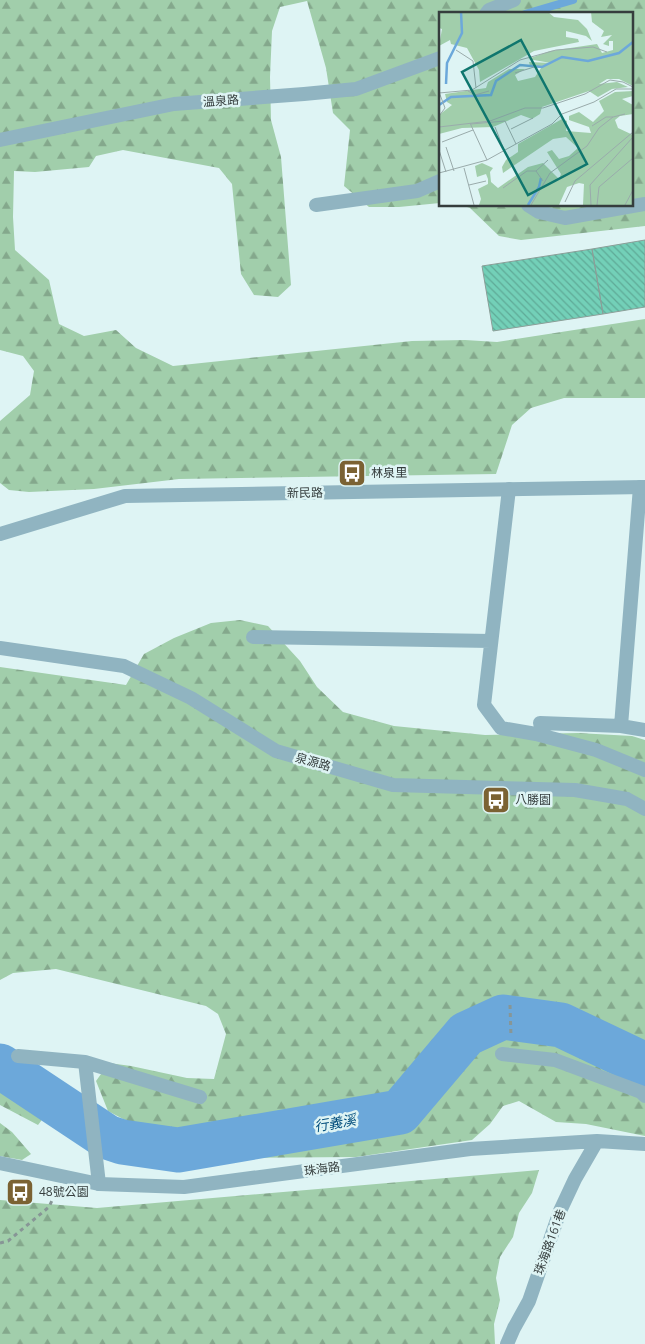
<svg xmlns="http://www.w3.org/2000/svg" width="645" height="1344" font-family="'Open Sans','Noto Sans TC',sans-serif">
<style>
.forest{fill:url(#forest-firs)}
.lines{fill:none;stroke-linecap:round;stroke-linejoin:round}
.stream{stroke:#6ca8da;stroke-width:8}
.river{stroke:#6ca8da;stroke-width:45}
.building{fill:url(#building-back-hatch);stroke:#8b9e98}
.path{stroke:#879696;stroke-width:3;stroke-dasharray:4 4;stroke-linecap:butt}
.service{stroke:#90b4c1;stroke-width:14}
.minor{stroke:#90b4c1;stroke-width:14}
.tertiary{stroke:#90b4c1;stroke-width:14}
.labels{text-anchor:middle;stroke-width:5;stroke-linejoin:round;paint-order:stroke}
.street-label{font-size:12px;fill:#353d3d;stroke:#def4f4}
.poi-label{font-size:12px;fill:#353d3d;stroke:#def4f4;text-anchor:start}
.water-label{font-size:14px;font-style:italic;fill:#044f7d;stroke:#def4f4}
.inset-river{fill:none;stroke:#6ca8da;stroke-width:2.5}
.inset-road{fill:none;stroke:#9aabab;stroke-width:1}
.view{fill:#0f766e;fill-opacity:0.15;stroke:#0f766e;stroke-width:2.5}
.inset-edge{fill:none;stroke:#353d3d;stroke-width:2.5}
</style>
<defs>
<pattern id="forest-firs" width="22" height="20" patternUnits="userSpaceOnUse" patternTransform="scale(1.25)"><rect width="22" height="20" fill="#a1ceab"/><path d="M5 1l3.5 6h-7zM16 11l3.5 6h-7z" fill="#84a88c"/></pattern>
<pattern id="building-back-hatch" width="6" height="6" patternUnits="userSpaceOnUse" patternTransform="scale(1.25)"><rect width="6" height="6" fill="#73d0b8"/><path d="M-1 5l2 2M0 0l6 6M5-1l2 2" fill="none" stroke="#5faa97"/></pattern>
</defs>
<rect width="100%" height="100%" fill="#def4f4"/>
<path class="forest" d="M0,0H645V226L521,240L499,236L470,208L461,205H631V14H440V203L399,207H369L344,186L350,130L333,113L326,68L307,1L280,7L272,31L270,77L271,120L281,157L291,285L278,297L254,295L241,274L232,184L219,168L123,150L96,156L89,167L35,172L14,171L13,217L15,250L49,280L59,324L84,336L116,330L136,348L173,366L412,341L465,340L497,342L645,319V398H564L531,408L512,425L496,474L179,479L94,489L29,492L9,490L0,483V421L30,395L34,371L23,356L0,350Z
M240,620L268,626L300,661L317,687L343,712L394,726L485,735L578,733L632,736L645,740V1136L586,1124L556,1122L519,1101L503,1106L490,1124L472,1140L356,1157L232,1158L168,1135L140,1128L108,1111L96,1081L109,1063L131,1066L187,1078L214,1079L226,1034L218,1014L206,1006L56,969L13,973L0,980V667L126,685L144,654L174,638L211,623Z
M0,1056L41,1085L47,1113L38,1125L0,1105Z
M0,1123L12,1132L31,1154L22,1160L0,1156Z
M539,1170L532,1193L519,1213L513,1237L500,1257L496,1278L500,1300L494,1324L495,1344H0V1200L97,1208Z"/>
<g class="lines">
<path class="stream" d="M525,14L573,0"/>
<path class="river" d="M0,1066L107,1137L122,1142L178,1150L400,1112L466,1034L503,1017L561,1025L645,1065"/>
</g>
<path class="building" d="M645,240V307L603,314L592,249Z
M592,249L603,314L493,331L482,266Z"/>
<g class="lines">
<path class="path" d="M510,1005L511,1037
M0,1243L8,1241L49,1207L55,1194"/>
<path class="service" d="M486,14L489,10L514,0
M0,140L174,104L304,94L356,89L440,58
M316,205L417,191L440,181
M528,205L539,212L565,218L645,204
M509,489L484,705L501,728L536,734L596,750L645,770
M253,637L491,641
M540,723L621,726L645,730
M621,726L640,487
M502,1054L555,1060L641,1092L645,1096
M18,1056L85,1062L200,1097
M85,1062L99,1184"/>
<path class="minor" d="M0,534L125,496L645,487
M0,1163L99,1184L184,1187L470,1149L597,1141L645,1144
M507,1344L514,1328L529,1301L560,1211L575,1179L597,1141"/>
<path class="tertiary" d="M0,648L124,666L191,698L276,751L393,785L575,790L627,799L645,809"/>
</g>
<defs>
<g id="bus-square" transform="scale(1.4375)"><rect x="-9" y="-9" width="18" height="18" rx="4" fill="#7b6233" stroke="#def4f4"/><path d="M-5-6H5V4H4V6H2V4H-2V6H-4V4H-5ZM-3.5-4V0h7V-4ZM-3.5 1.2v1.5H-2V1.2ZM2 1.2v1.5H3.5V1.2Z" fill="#fff"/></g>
</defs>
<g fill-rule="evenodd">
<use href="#bus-square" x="352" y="473"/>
<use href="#bus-square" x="496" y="800"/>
<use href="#bus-square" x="20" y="1192"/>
</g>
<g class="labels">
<g class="street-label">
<text transform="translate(221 101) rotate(-4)" y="4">溫泉路</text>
<text transform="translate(305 493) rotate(-1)" y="4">新民路</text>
<text transform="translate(313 762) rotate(16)" y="4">泉源路</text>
<text transform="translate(322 1169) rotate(-8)" y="4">珠海路</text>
<text transform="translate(550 1242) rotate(-70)" y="4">珠海路161巷</text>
</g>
<g class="poi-label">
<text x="371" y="477">林泉里</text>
<text x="515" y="804">八勝園</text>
<text x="39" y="1196">48號公園</text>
</g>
<g class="water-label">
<text transform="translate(335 1123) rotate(-10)" y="5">行義溪</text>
</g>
</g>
<g transform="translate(439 12)">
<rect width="194" height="194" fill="#def4f4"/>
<path d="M0,0H109L115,5L139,8L148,17L153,29L147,24L127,19V25L139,27L140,30L95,39L41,70L40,58L28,36L12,32L11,28L0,34L3,17L0,16ZM152,0H194V74L180,67H168L160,72L178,70L189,75L173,77L159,85L150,79L103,95L101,102L93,107L82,103L54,115L23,116L0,122V103L13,93L8,90L6,82L47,76L49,70L70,57H86L76,63L79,69L96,65L102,56L91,54L90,50L112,51L89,47L111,39L158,32L163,41L174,38V29H170V34L164,32L173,23L162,25L165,19L153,10ZM194,79V84L183,87L194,93V102L181,104L176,108L179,116L194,123V193H144L145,172L140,171L128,175L120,193H40L42,187L39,177L49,172V167L47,162L38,165L36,154L43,151L54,156L51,160L52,170L59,176L89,155L104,151L120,167L122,162L108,140L113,138L120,147L130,144L139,136L127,125L114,127L64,161L63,155L67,148L79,140V132L123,107L128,109L127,119L152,121L150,115L130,108V104L140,100L154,110L165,99L160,89L176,80Z" fill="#a1ceab"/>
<path class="inset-river" d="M7,72L8,51L23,21L22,0M0,93L12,85L52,83L57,69L81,53L103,55L123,45L149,49L180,41L194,30M89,193L100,175L102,166"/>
<path class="inset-road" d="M17,38L34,49L37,76M76,61L95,55M29,79L36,83L50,79M0,81L33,78L81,48L117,38L154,35L168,40M0,104L6,96L0,80M31,111L48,148M32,112L66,109L77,132M153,114L167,105H174M0,115L51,109L86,96H104L146,82L171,68L184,70L194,75M56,115L65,138M72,117L94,106M3,130L34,118M7,135L15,159M0,138L7,160M25,156L35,193M97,159L109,148M0,161L48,148L113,112L123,102L155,90L177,77H194M30,173L47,169M64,176L88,159H97L104,169M126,190L136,169L194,120M92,193L111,161L148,134L160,116L174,105L186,102M152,193L151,173L194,125M158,193L160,175L194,146M186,193L194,178"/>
<path class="view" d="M82,28L148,152L89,183L23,60Z"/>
<rect width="194" height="194" class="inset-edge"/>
</g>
</svg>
